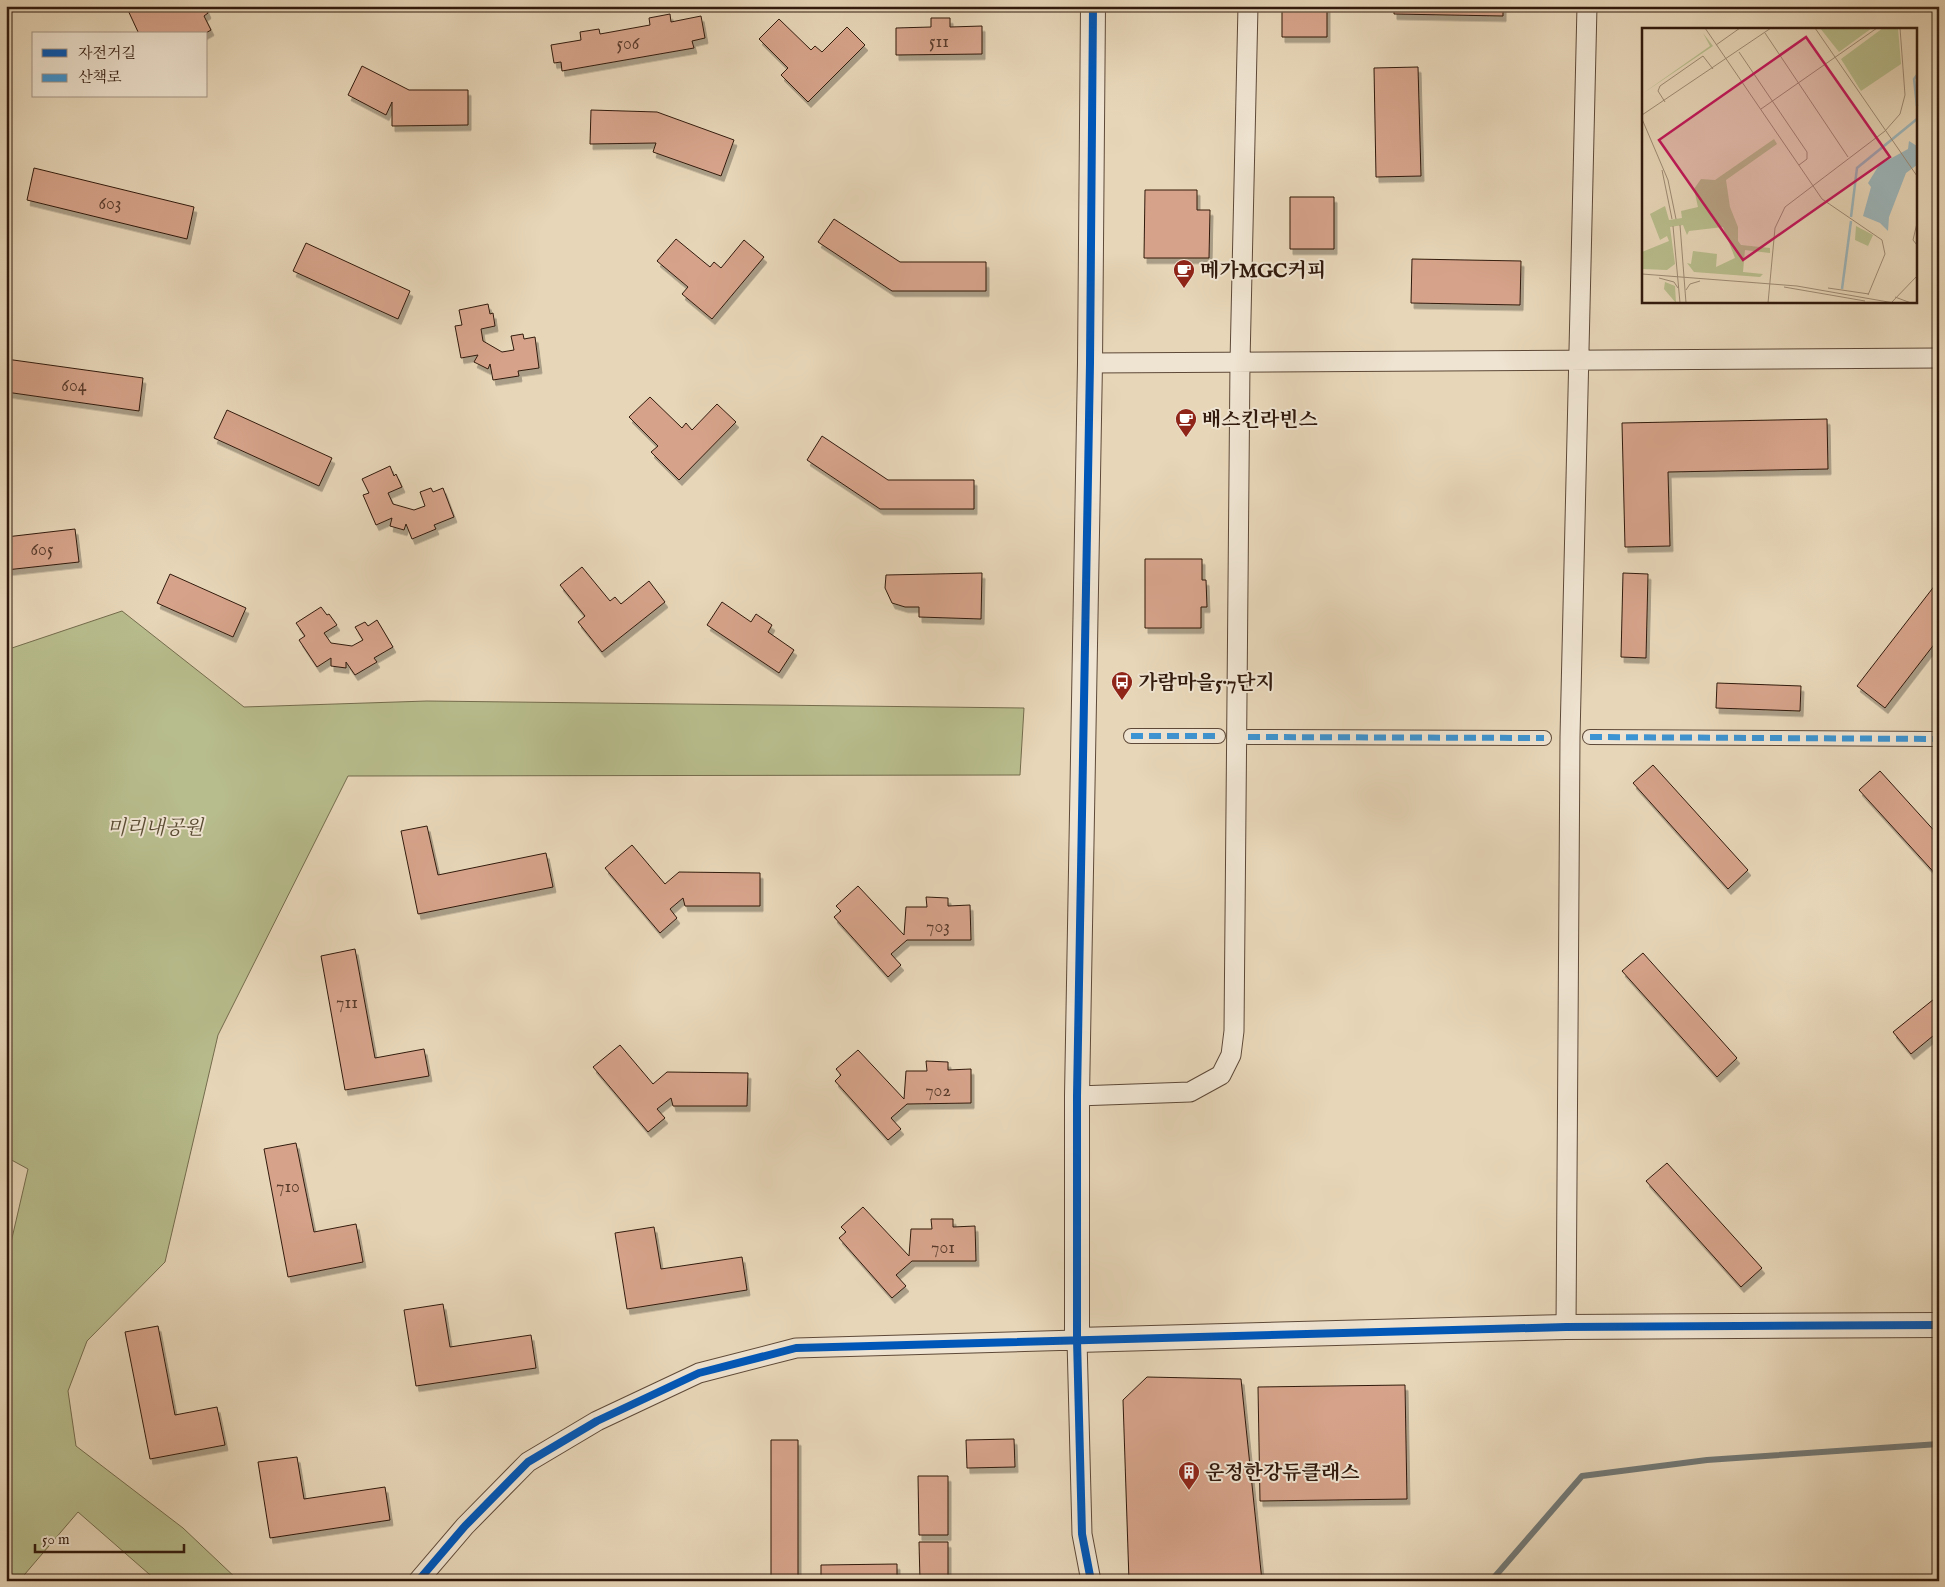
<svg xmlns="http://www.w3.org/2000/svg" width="1945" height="1587" font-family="'IM FELL English','Noto Serif KR',serif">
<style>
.green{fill:#b8bd8d;stroke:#746c4d}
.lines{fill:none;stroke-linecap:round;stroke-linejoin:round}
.stream{stroke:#727875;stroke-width:6}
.building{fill:#d6a38a;stroke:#311a0d;filter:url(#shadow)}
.pedestrian-casing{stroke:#5e4938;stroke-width:16}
.minor-casing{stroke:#5e4938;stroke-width:21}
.tertiary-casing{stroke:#5e4938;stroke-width:26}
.pedestrian{stroke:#efe4d1;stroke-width:14}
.minor{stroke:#efe4d1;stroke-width:19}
.tertiary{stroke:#efe4d1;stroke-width:24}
.quiet{stroke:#3d94d2;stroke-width:6;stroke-dasharray:12 6;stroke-linecap:butt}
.cycleway-casing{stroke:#efe4d1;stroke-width:11}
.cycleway{stroke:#0057b8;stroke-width:8}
.labels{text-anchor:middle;stroke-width:4;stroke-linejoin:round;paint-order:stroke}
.number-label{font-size:18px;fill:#5a3c2c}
.poi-label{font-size:20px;font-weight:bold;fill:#311a0d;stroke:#efe4d1;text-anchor:start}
.park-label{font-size:20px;font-style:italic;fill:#5a4b33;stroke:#efe4d1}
.inset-river{fill:none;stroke:#9db6bb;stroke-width:2.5}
.inset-road{fill:none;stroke:#9e8b74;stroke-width:1}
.view{fill:#c2185b;fill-opacity:0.15;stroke:#c2185b;stroke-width:2.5}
.inset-edge{fill:none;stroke:#311a0d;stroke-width:2.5}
</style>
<defs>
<filter id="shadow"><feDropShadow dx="3" dy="5.5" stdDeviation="0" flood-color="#0004"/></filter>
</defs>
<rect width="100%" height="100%" fill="#e7d6b8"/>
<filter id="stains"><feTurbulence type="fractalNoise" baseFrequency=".004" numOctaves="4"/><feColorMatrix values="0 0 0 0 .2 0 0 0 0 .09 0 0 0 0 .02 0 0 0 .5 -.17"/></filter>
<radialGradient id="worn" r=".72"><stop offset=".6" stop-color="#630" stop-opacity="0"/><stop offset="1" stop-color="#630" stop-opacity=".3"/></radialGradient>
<path class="green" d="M122,611L244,707L427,701L1024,708L1020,775L348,776L218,1035L165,1262L87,1341L68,1391L76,1446L183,1528L239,1581H157L78,1512L19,1581H6V1264L28,1169L6,1157V650Z"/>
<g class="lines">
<path class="stream" d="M1491,1581L1582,1476L1707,1460L1939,1444"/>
</g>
<path class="building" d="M126,6H192L193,9L205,6L208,13L204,16L211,30L204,34H139Z
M1282,6H1327V37H1282Z
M1394,6H1503V16L1394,14Z
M670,14L671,22L701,16L705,38L692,41L694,48L562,71L561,62L554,63L551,45L581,40L580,32L599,29L600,34L650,25L649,18Z
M931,18H950V27L982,26V54L896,55V28L931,27Z
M779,19L811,50L815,46L822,52L847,27L865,45L808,102L781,75L788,68L759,39Z
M362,66L409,90H468V125L392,126V102L386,115L348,95Z
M1418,67L1421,176L1376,177L1374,68Z
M591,110L657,112L734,140L721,176L653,152L656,143L590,144Z
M34,168L194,207L187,239L27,200Z
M1145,190H1197V210H1210L1209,258H1144Z
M1290,197H1334V249H1290Z
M834,219L900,262H986V291H892L818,242Z
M676,239L710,267L714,262L721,268L744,240L764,257L712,319L682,294L688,287L657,261Z
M306,243L410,291L398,319L293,271Z
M1412,259L1521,261L1520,305L1411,303Z
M488,304L490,314L493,313L495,326L481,329L483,341L502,352L514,350L511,336L523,334L524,339L535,337L539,368L518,371L519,376L493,380L490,364L488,369L474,362L478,355L461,358L455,326L462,325L459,310Z
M6,359L143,378L139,411L6,392Z
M650,397L682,428L686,423L692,430L717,404L736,422L679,480L651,452L658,446L629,417Z
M227,410L332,458L319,486L214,438Z
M1827,419L1828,469L1668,472L1670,546L1625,547L1622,423Z
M822,436L888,480H974V509H880L807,460Z
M390,466L394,476L396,474L402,487L388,493L393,504L414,510L425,506L420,492L431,488L433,492L443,488L454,517L434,525L436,529L412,539L406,524L404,530L390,526L392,518L376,525L363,495L369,493L362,479Z
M75,529L79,562L6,570V537Z
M1145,559H1202V580H1206L1207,607H1201V628H1145Z
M582,567L610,601L615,597L621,604L649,581L665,602L602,652L578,622L585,616L560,585Z
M982,573L981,619L919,617V607H905L892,603L885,588L886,575Z
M1623,573L1648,574L1646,658L1621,657Z
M170,574L246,608L233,637L157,603Z
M1939,580V638L1885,708L1857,686Z
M722,602L751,622L756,614L772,625L768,632L794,650L779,673L707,625Z
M321,607L327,615L329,614L337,625L324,633L331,643L352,646L363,640L355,627L365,622L368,626L377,620L393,647L374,658L377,662L355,675L346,662V668L331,666V658L317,667L299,640L305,636L296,623Z
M1717,683L1801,686L1800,711L1716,708Z
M1653,765L1748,870L1728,889L1633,783Z
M1880,771L1939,836V878L1859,790Z
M427,826L438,875L546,853L553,887L418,914L401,831Z
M632,845L665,884L679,872L760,873V906H685L683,898L670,909L677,918L660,933L605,868Z
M858,886L904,935L906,907H927L926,897L948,898V906L970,905L971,940H907L891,954L901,965L888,977L834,917L841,911L836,906Z
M355,949L375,1058L424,1049L429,1076L345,1090L321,956Z
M1643,953L1737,1058L1717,1077L1622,971Z
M1939,995V1031L1911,1054L1893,1032Z
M620,1045L653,1084L667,1072L748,1073L747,1106H673L671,1098L657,1109L665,1118L648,1132L593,1067Z
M858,1050L904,1099L906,1071H927L926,1061L948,1062V1070L971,1069V1103L907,1104L891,1118L901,1129L888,1140L835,1081L841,1075L836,1069Z
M296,1143L314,1232L356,1224L363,1262L288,1277L264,1149Z
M1667,1163L1762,1268L1741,1287L1646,1181Z
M863,1207L909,1256L911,1229H932L931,1219H953V1227L975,1226L976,1261H912L896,1275L906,1286L892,1298L839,1238L846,1232L841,1227Z
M654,1227L661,1269L742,1257L747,1290L627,1309L615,1233Z
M443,1304L450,1347L531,1335L536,1368L416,1386L404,1310Z
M158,1326L175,1415L217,1407L225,1445L150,1459L125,1332Z
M1147,1377L1241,1379L1262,1581H1129L1123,1400Z
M1405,1385L1407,1499L1260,1501L1258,1387Z
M1014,1439L1015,1467L967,1468L966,1440Z
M771,1440H798V1581H771Z
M297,1457L304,1499L385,1487L390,1520L270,1538L258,1462Z
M918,1476H948V1535H919Z
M919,1542H948V1581H920Z
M897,1564V1581H821V1565Z"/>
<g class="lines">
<g class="pedestrian-casing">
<path id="pedestrian" d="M1131,736H1218
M1248,737L1544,738
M1590,737L1939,739"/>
</g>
<g class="minor-casing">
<path id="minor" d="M1090,363L1939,358
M1077,1096L1190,1092L1221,1075L1231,1055L1234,1031L1240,362L1248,6
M1566,1327L1570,737L1587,6
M418,1581L465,1526L528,1462L597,1421L699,1373L796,1348L1077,1340L1082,1534L1091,1581"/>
</g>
<g class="tertiary-casing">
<path id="tertiary" d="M1093,6L1090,363L1077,1096V1340L1566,1327L1939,1325"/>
</g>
<use href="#pedestrian" class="pedestrian"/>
<use href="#minor" class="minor"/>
<use href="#tertiary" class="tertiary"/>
<path class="quiet" d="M1131,736H1218
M1248,737L1544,738
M1590,737L1939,739"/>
<g class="cycleway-casing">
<path id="cycleway" d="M418,1581L465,1526L528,1462L597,1421L699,1373L796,1348L1566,1327L1939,1325
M1091,1581L1082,1534L1077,1340V1096L1090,363L1093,6"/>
</g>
<use href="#cycleway" class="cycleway"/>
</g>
<defs>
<g id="cafe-pin" transform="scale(1.125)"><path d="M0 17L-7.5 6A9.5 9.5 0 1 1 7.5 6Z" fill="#8f2418" stroke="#efe4d1"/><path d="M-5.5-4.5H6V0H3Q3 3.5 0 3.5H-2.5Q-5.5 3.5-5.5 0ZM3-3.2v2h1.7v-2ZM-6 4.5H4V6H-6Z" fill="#fff"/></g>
<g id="bus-pin" transform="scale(1.125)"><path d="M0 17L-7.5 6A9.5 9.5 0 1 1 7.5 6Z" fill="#8f2418" stroke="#efe4d1"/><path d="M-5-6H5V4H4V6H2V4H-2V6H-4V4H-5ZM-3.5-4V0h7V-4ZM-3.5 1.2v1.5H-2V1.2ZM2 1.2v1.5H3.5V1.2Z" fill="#fff"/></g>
<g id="building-pin" transform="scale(1.125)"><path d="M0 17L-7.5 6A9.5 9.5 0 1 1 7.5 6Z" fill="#8f2418" stroke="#efe4d1"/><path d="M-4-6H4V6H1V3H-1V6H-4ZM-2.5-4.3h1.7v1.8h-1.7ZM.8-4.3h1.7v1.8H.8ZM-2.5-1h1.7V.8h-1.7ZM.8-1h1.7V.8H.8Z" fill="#fff"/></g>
</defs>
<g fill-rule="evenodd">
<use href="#cafe-pin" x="1184" y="270"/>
<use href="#cafe-pin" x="1186" y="419"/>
<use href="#bus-pin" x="1122" y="682"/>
<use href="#building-pin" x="1189" y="1472"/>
</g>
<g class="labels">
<g class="number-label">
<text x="939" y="47">511</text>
<text x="628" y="49">506</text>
<text x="110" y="209">603</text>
<text x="74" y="391">604</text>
<text x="42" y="555">605</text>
<text x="938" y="932">703</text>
<text x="347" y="1008">711</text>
<text x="938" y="1096">702</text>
<text x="288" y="1192">710</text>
<text x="943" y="1253">701</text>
</g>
<g class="poi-label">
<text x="1200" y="277">메가MGC커피</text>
<text x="1202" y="426">배스킨라빈스</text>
<text x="1138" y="689">가람마을5·7단지</text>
<text x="1205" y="1479">운정한강듀클래스</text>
</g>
<g class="park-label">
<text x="155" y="834">미리내공원</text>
</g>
</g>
<g transform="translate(1642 28)">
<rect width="275" height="275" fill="#e7d6b8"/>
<path d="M178,0H230L197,24ZM241,0H256L259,36L219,63L199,31ZM61,5L71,18L0,66L68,18ZM132,111L135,116L84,152L88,179L96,199V213L99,217L128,220V225L103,222L101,244L121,246L118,249L52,244L45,235L49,236L51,223L75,226L74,239L93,230L81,199L47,203L45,207L41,197L28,199L33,236L25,242L0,241V224L27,213L25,208L18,212L8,186L23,178L27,192L40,190L39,183L56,179L52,161L59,151L73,152ZM214,198L231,207L226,218L213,212ZM23,254L33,258L34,275L22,261Z" fill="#b8bd8d"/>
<path d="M267,113L275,118V137L264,145L247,189L246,203L238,195L221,188L229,159L226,155L237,137L266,121Z" fill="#9db6bb"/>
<path class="inset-river" d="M275,47L272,51L275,78M209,189L215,140L275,91M200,261L209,193"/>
<path class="inset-road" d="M63,0L180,171L240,212L243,226L226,267M173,0L275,148M123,5L206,129M74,17L98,0M97,24L165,124V131L157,137M23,74L16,63L18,58L61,28L71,41M119,81L235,0M0,87L129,0M0,91L26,152L34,191M20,142L30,191M275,195L271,212L275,217M38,197L44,275M31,198L38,275M0,246L155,258L252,275M17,250L32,254L36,260M142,259L223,273M186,260L227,266M44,262L48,256L58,253M253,269L269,275M126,275L133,200L143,179L243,103L258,86L263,67L258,0M249,275L275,248"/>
<path class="view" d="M164,9L248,129L101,232L17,112Z"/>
<rect width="275" height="275" class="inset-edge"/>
</g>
<rect width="1945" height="1587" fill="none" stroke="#e7d6b8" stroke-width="25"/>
<rect x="8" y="8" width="1930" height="1572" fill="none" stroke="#311a0d" stroke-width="2.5"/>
<rect x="12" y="12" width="1920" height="1562" fill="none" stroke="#311a0d"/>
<rect x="32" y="32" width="175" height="65" fill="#efe4d1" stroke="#a39383"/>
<rect x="42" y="49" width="25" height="8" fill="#0057b8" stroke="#a39383"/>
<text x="78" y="58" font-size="15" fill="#311a0d">자전거길</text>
<rect x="42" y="74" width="25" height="8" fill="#3d94d2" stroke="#a39383"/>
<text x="78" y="82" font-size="15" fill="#311a0d">산책로</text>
<path d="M35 1544v8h149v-8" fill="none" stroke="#311a0d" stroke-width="2.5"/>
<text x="42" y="1544" font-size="15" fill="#311a0d" stroke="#efe4d1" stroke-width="4" paint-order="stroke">50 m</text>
<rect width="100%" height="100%" filter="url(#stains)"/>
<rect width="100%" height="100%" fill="url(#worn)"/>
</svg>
